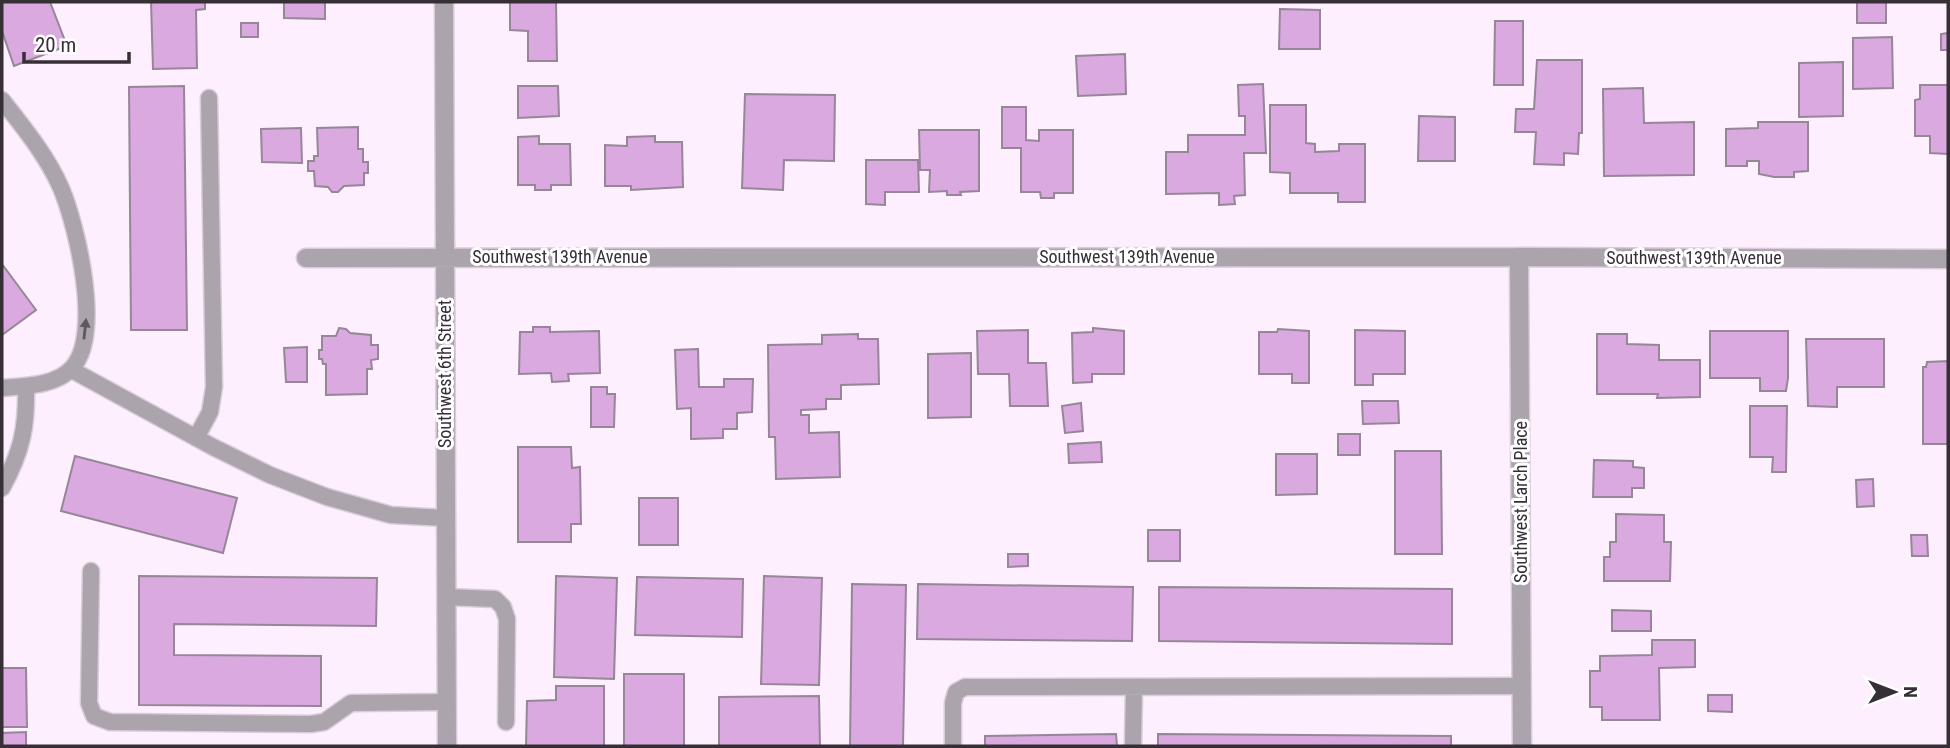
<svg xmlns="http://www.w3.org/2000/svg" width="1950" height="748" font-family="'Roboto Condensed',sans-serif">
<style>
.building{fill:#d9a9e0;stroke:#968698;stroke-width:2}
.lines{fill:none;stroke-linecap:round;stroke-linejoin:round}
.lane-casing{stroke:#d9ccda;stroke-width:19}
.street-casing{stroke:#d9ccda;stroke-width:21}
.lane{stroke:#aba4ac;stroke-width:16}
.street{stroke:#aba4ac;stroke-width:18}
.oneway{fill:#5f585f}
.labels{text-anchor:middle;stroke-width:6;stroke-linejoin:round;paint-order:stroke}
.street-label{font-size:18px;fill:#362f36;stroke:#fff}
</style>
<rect width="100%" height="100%" fill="#fdeffe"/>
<path class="building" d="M2,2H50L67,46L14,66L2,31Z
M151,2H205V9L196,10L197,68L153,69Z
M284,2H325V19L284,18Z
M510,2H556L557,61H528V31L510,30Z
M1857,2H1886V23H1857Z
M1280,9L1320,10V49H1279Z
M1495,21H1523V85H1494Z
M241,23H258V37H241Z
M1948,33V50H1941V34Z
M1892,37L1893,88L1853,89V38Z
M1125,54L1126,94L1078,96L1076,56Z
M1537,60H1582V133H1579L1578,154L1564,153V165L1534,164L1536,132H1515L1516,109H1534Z
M1843,62V116L1799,117V63Z
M1263,84L1266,153H1244L1245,195L1234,196L1235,204L1219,205V193L1166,194V152H1188V135H1245V116H1239L1238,85Z
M1920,85H1948V154L1930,153V136H1915V100L1920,99Z
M184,86L187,330H131L129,87Z
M518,86H558L559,116L518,118Z
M1643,88L1644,123L1694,122V175L1604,176L1603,89Z
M745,94L835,95L834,161L784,160L783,190L742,188Z
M1270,105H1306V143L1315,144V152L1339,151V144H1365V202H1338V193H1290V173L1270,172Z
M1002,107H1026V140L1039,141V130H1073V193H1054V198H1041L1040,192H1021V148H1002Z
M1419,116L1455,117V161H1418Z
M1758,122H1808V171L1794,172V177H1774L1759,174V161H1747V166H1726V129L1758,128Z
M358,127V149H363V162H368V173H364V185L344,186L338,192H332L328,187L315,186L314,171H308V161H314V156H318L317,128Z
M301,128L302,163L262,162L261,129Z
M919,130H979V191L960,192L961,195H947V191L929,192L930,170H920Z
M539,136V144H570L571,185H551V190H535V185H518V137Z
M655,136V142H682L683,187L631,190V186H605V145L627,146V137Z
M866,160H918L919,192H885V205L866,204Z
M2,264L36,310L2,335Z
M533,327H550V332L599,331L600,373L568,374L569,381L552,382L551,373L519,374L520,332H533Z
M339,328L346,329L350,333L371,335V345H378V359L371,360L372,369H367V394L326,395V364H323L322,359H319V350H322V336H336Z
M1093,328L1124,331V374H1092V382L1073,383L1072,333L1093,332Z
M1278,329L1309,331V383H1292V374H1259V332H1277Z
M1028,330V363H1046L1048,406H1010L1009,374H978L977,331Z
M1355,330L1405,331V374H1373V385H1355Z
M1710,331H1788V378L1786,391H1760V378H1710Z
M858,334V339H878L879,384L841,385V399H826V409L801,410V415H809V433L839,432L840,477L776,479L775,437H769L768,345L822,344V335Z
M1597,334H1627V344L1659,345V360H1700V397L1657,398L1658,394H1597Z
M1806,339H1884V387H1837V407L1808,406Z
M307,347V382H286L284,348Z
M698,349L699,387H724V379H753L752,412L737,413V429H723V438L691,439V408L677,409L675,350Z
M971,353V417L928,418V354Z
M1948,361V444H1923V367H1926L1927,362Z
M591,387H607V394H615L614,427H591Z
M1362,401H1398L1399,423L1363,424Z
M1081,403L1083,431L1065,433L1062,406Z
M1750,406H1787L1786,472H1772L1773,457H1750Z
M1338,434H1360V455H1338Z
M1101,442L1102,462L1069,463L1068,444Z
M518,447H571L572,468L580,467L581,524H571V542H518Z
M1395,451H1441L1442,554H1395Z
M1276,454H1317V494L1276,495Z
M75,456L237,498L223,553L61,511Z
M1594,460L1633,461V467L1644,468V488H1632V497H1593Z
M1873,479L1874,506L1857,507L1856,480Z
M639,498H678V545H639Z
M1616,514L1664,515V542H1671L1670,581H1604V557H1610V542H1616Z
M1148,530H1180V561H1148Z
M1911,535H1927L1928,556H1912Z
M1008,554H1028V566L1008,567Z
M139,576L377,578L376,626L174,624V655L321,656V706L139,705Z
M556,576L617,578L614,679L554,677Z
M764,576L822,578L819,685L761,684Z
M637,577L743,579L742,637L635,635Z
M852,584L906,585L903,746H850Z
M918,584L1133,587L1132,641L917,639Z
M1159,587L1452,589V644L1159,641Z
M1612,610L1651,611V631H1612Z
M1652,640H1695V667L1659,668L1660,720H1602V707H1590V671H1600V656L1652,655Z
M2,668H26L27,727H2Z
M624,674H684V746H624Z
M556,686H604V746H526L527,701L556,700Z
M1708,695H1732V712L1708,711Z
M819,696L820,746H719V697Z
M26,732V746H2V733Z
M1116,734L1117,746H985V736Z
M1158,734L1451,736V746H1158Z"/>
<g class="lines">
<g class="lane-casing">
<path id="lane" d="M2,100C24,128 47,156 61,188C77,226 103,335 72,368C56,386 24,386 2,388
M72,370L213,447L270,475L327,497L391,515L445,518
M196,438L210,412L214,387L209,98
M2,488C22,451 27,427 26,386
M91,571L89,703L94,716L110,722L311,724L324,722L351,703L447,702
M446,597L495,599L503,607L507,619L506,722
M953,746V703L956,692L965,687L1522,686
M1133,746L1134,687"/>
</g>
<g class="street-casing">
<path id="street" d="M444,2L447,746
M1519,257L1522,746
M306,258L1519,257L1948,259"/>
</g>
<use href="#lane" class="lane"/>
<use href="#street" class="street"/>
</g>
<defs><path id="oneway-solid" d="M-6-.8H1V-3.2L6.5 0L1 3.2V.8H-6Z" transform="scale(1.75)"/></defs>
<use class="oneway" href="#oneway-solid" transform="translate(85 329) rotate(-84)"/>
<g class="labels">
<g class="street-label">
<text x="560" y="263">Southwest 139th Avenue</text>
<text x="1127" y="263">Southwest 139th Avenue</text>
<text x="1694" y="264">Southwest 139th Avenue</text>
<text transform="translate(445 374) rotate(-90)" y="6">Southwest 6th Street</text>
<text transform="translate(1521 502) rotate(-90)" y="6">Southwest Larch Place</text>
</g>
</g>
<rect width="1950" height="748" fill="none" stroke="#362f36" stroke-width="7"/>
<g transform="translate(1894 692) rotate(90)" stroke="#ffffff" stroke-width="5" paint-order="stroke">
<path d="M0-5L12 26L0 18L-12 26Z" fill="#362f36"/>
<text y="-10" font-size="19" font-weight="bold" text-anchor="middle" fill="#362f36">N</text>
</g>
<path d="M24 52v10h105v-10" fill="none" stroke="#362f36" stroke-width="3.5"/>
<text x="35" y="52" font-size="21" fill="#362f36" stroke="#ffffff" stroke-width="5" paint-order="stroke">20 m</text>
</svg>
